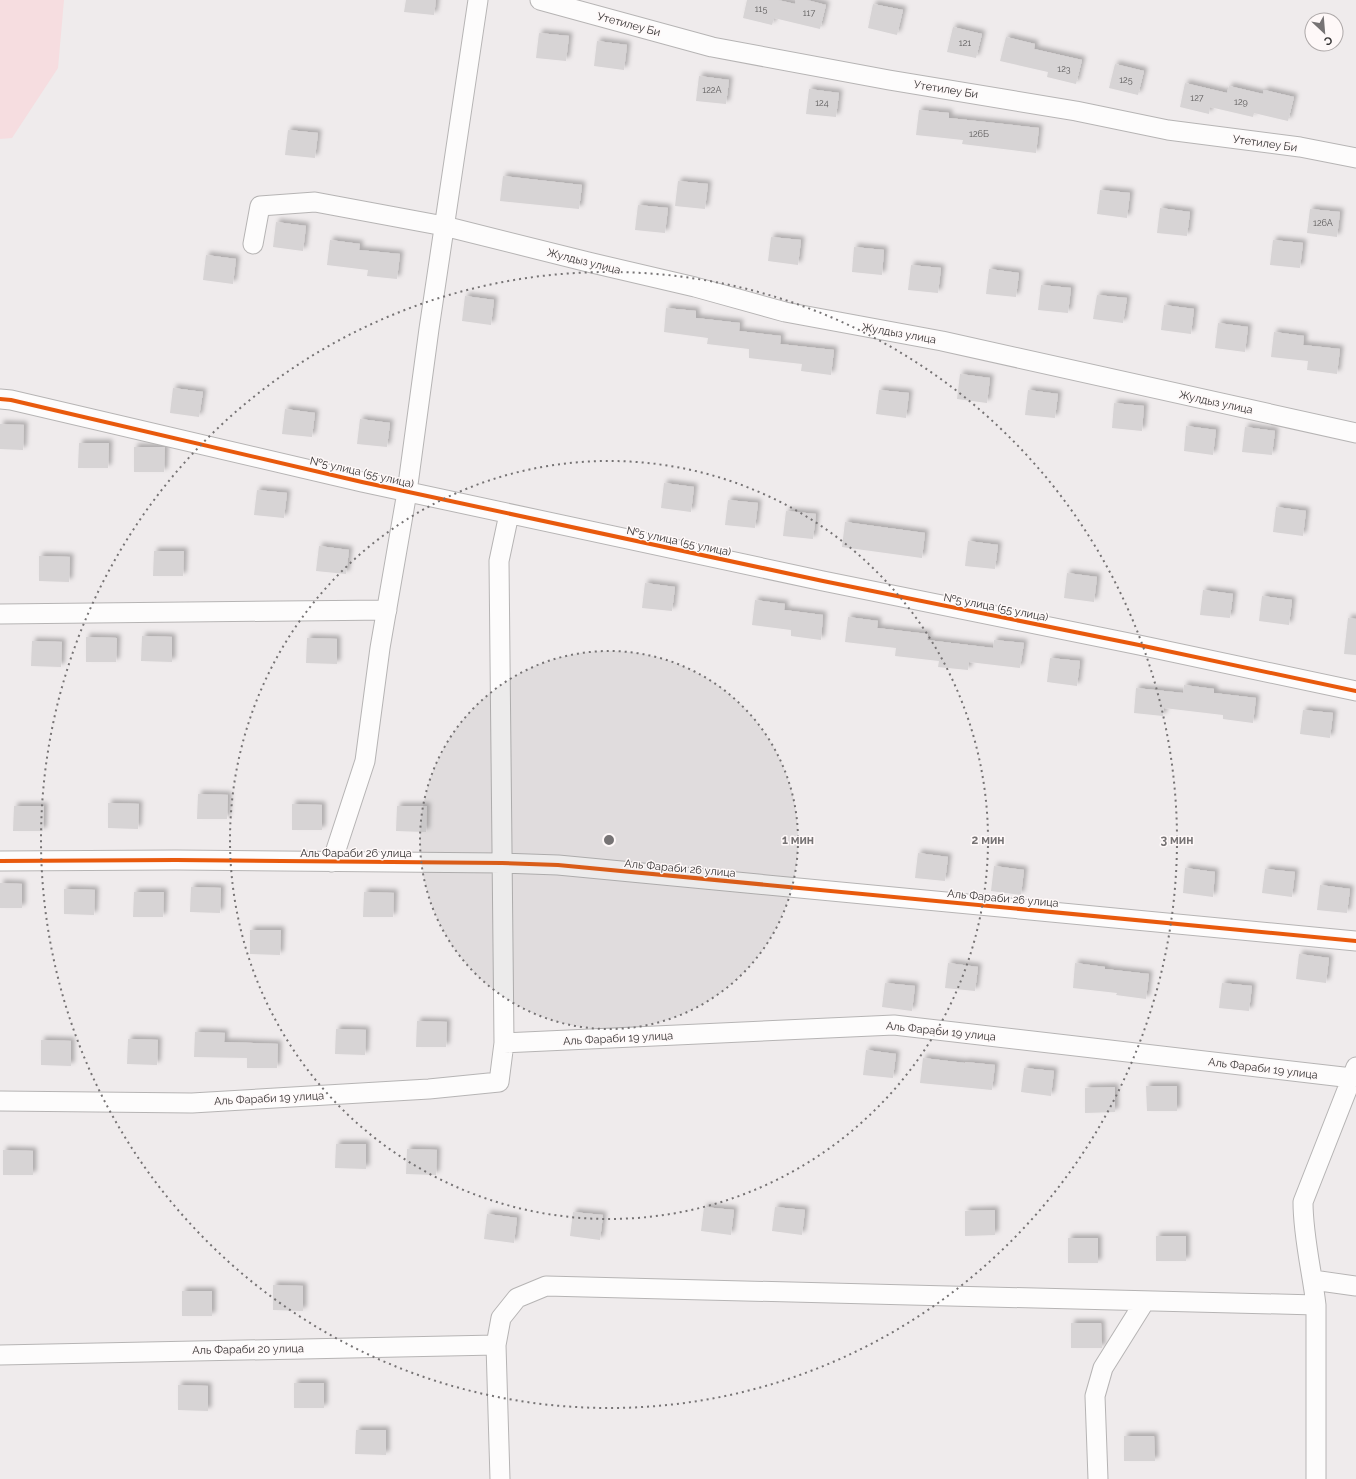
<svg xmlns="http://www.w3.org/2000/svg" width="1356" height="1479" font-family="Raleway,sans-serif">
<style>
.green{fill:#f6dde0}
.building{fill:#d7d4d5;filter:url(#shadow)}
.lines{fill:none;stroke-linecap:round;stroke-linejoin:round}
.minor-casing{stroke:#b6b4b4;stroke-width:21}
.minor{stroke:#fdfcfc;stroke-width:19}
.cycleway-casing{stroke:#fef8f8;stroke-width:6}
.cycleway{stroke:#e8590c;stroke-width:4}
.ring{fill:none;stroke:#767374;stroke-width:2;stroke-dasharray:2 4}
.labels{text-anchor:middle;stroke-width:3;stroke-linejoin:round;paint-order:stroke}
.number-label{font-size:9px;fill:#5f5d5d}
.street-label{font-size:11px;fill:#353333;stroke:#fef8f8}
.centre{fill:#767374;stroke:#fef8f8;stroke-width:2}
.ring-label{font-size:12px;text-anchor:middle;font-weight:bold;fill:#767374;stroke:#fef8f8;stroke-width:3;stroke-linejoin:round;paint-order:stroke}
</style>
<defs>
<filter id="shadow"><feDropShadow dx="3.5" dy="-3.5" stdDeviation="2" flood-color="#0004"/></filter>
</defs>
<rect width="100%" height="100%" fill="#efebec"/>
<path class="green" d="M0,0H64L58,68L12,138L0,139Z"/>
<path class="building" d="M406,0H436L434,15L404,12Z
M747,0H778L795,4L796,0H807L826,5L820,29L774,18L772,25L743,18Z
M873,4L903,10L897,35L868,28Z
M953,27L982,34L976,58L947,52Z
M539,33L569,36L566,61L536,58Z
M1006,37L1035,44L1034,49L1082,60L1076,84L1047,77L1048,72L1000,61Z
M597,41L627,45L624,70L594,66Z
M1115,64L1144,71L1138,95L1109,88Z
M699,76L729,80L726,104L696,101Z
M1185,83L1227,93L1229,86L1263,94L1264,90L1294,97L1288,121L1254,113L1253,117L1210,107L1209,114L1180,107Z
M809,89L839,93L836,117L806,114Z
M919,110L949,113V118L1039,128L1036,153L962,144L963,140L916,135Z
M288,130L318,133L315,158L285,155Z
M503,176L582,185L579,209L500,201Z
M678,181L708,184L705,209L675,206Z
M1100,190L1130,193L1127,218L1097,214Z
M638,205L668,208L665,233L635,230Z
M1160,208L1190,212L1187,236L1157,233Z
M1310,209L1340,212L1337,237L1307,233Z
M276,222L306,226L303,251L273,247Z
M771,237L801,240L798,265L768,261Z
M330,240L360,244L359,250L400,254L397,279L367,276L368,270L327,265Z
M1273,240L1303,243L1300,268L1270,265Z
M854,247L884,250L882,275L852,272Z
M206,255L236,259L233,284L203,280Z
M911,265L941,268L938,293L908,290Z
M989,269L1019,273L1016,297L986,294Z
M1041,285L1071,288L1068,313L1038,310Z
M1097,295L1127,298L1123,323L1093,319Z
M465,296L494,300L491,325L462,321Z
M1164,305L1194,309L1191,334L1161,330Z
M666,308L696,311V318L740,323L739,331L781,336L780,344L834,350L831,375L801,371L802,364L749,358V349L707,344L708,338L664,332Z
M1218,323L1248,327L1245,352L1215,348Z
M1274,332L1304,336L1303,345L1340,349L1337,374L1307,370L1308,361L1271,357Z
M960,374L990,378L987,403L957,399Z
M173,388L203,392L199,417L170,413Z
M879,390L909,393L906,418L876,414Z
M1028,390L1058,394L1055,418L1025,415Z
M1114,403L1144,406L1142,431L1112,428Z
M285,409L315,413L312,437L282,434Z
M360,419L390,423L387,447L357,444Z
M0,424L24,425L23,450L0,449Z
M1186,426L1216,430L1213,455L1184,451Z
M1245,427L1275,431L1272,455L1242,452Z
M79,443H109L108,468H78Z
M134,447H165L164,472H134Z
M664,483L694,487L691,512L661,508Z
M257,490L287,493L284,518L254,515Z
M728,500L758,503L755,528L725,525Z
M1276,507L1306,511L1303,536L1273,532Z
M786,511L816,514L813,539L783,536Z
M845,522L925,533L922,558L842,547Z
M968,541L998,545L995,569L965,566Z
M319,546L349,550L346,574L316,571Z
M154,551H184L183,576H153Z
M39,556L70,557L69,582L39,581Z
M1067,573L1097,577L1094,602L1064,598Z
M645,583L675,587L672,611L642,608Z
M1203,590L1233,594L1230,618L1200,615Z
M1262,596L1292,600L1289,625L1259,621Z
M755,600L785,604L784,610L823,615L821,640L791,636V630L752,625Z
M848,617L878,621L877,628L928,634L927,640L993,648L994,640L1024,643L1020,668L969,662L968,670L938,667L939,661L895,656L896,648L845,642Z
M1348,618L1356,619V655L1344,654Z
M142,636L172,637V662L141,661Z
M86,637L117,638L116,662H86Z
M307,638L337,639V664L306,663Z
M32,641L62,642L61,667L31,666Z
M1050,658L1080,661L1077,686L1047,682Z
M1184,685L1214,689V693L1256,698L1253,723L1223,719V715L1164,708L1163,716L1134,713L1136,688L1183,693Z
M1303,710L1333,713L1330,738L1300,734Z
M198,794L228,795L227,819H197Z
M108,803L139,804L138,829L108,828Z
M292,804L322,805V830H292Z
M14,806H44L43,831H13Z
M397,806H427L426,832L396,831Z
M918,853L948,857L945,881L915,878Z
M994,866L1024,870L1021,895L991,891Z
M1185,868L1215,872L1213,897L1183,893Z
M1265,869L1295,872L1292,897L1262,893Z
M0,883L22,884V908H0Z
M1320,885L1350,889L1347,913L1317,910Z
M191,887L221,888L220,913L190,912Z
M64,889L95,890L94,915L64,914Z
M134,892H164L163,917H133Z
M364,892L394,893L393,917H363Z
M250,930H281L280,955L250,954Z
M1299,954L1329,958L1326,983L1296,979Z
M948,963L978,967L975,991L945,988Z
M1075,963L1105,967V969L1149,974L1146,999L1116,995L1117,993L1073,988Z
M885,983L915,986L912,1011L882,1007Z
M1222,983L1252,986L1249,1011L1219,1008Z
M417,1021L447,1022L446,1047H416Z
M336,1029L366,1030L365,1055L335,1054Z
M195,1032L225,1033L224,1042L278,1044L277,1068H247V1058L194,1057Z
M128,1039L158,1040L157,1065L127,1064Z
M41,1040L71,1041V1066L41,1065Z
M866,1050L896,1054L893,1078L863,1075Z
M923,1058L965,1063V1062L995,1065L992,1090L920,1083Z
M1024,1068L1054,1071L1051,1096L1021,1092Z
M1146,1086H1177V1111H1147Z
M1115,1087V1112L1085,1113V1088Z
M336,1144H366V1169L335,1168Z
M407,1149L437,1150L436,1175L406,1174Z
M3,1150L33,1151V1175H3Z
M704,1207L734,1210L731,1235L701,1231Z
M775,1207L805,1210L802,1235L772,1231Z
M995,1210V1235L965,1236V1211Z
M573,1212L603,1215L600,1240L570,1236Z
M487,1214L517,1218L514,1243L484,1239Z
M1156,1236H1186V1261H1156Z
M1068,1238H1098V1263H1068Z
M273,1285L303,1286V1311L273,1310Z
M182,1291H212V1316H182Z
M1071,1323H1101L1102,1348H1071Z
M294,1383H324V1408H294Z
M178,1385L208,1386V1411L178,1410Z
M356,1430H386V1455L355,1454Z
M1124,1436H1154L1155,1461H1124Z"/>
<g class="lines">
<g class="minor-casing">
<path id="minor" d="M540,0L712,47L889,80L1076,111L1168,130L1300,147L1356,158
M253,244L260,206L315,202L444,226L588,262L695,287L785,312L942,341L1356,433
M0,399L11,400L362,482L823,581L1139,645L1356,691
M509,514L499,561L504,1043L894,1025L1352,1078
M0,614L387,610
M0,861L176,860L502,863L558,865L1356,941
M332,862L365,761L380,648L407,492L429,329L478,0
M0,1101L192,1103L429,1089L499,1082L504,1043
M1313,1280L1356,1286
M0,1355L496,1345
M500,1479L496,1345L501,1318L517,1298L546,1286L1316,1305
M1098,1479L1095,1396L1103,1368L1145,1301
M1316,1479V1305C1312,1271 1303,1237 1303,1202L1356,1067"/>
</g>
<use href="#minor" class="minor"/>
<g class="cycleway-casing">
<path id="cycleway" d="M0,399L11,400L362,482L823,581L1139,645L1356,691
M0,861L176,860L502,863L558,865L1356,941"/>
</g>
<use href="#cycleway" class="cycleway"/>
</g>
<circle cx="609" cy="840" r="189" fill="#767374" fill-opacity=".12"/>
<g class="ring">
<circle cx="609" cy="840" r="189"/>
<circle cx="609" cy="840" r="379"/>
<circle cx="609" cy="840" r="568"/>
</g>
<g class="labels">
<g class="number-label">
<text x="761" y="12">115</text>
<text x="809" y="16">117</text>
<text x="965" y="46">121</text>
<text x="1064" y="72">123</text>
<text x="1126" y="83">125</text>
<text x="712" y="93">122А</text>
<text x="1197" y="101">127</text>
<text x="1241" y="105">129</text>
<text x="822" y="106">124</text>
<text x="979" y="137">126Б</text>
<text x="1323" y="226">126А</text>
</g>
<g class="street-label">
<text transform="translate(629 24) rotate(15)" y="4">Утетилеу Би</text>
<text transform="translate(946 89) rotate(9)" y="4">Утетилеу Би</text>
<text transform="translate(1265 143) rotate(8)" y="4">Утетилеу Би</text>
<text transform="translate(584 261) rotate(14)" y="4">Жулдыз улица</text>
<text transform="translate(899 333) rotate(10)" y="4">Жулдыз улица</text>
<text transform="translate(1216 402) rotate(12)" y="4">Жулдыз улица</text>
<text transform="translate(362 472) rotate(13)" y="4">№5 улица (55 улица)</text>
<text transform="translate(679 541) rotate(12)" y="4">№5 улица (55 улица)</text>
<text transform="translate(996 607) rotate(11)" y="4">№5 улица (55 улица)</text>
<text x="356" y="857">Аль Фараби 26 улица</text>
<text transform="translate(680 868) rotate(5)" y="4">Аль Фараби 26 улица</text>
<text transform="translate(1003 898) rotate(5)" y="4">Аль Фараби 26 улица</text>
<text transform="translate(941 1031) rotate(6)" y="4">Аль Фараби 19 улица</text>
<text transform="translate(618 1038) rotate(-3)" y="4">Аль Фараби 19 улица</text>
<text transform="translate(1263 1068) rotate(7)" y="4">Аль Фараби 19 улица</text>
<text transform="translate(269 1098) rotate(-3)" y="4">Аль Фараби 19 улица</text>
<text transform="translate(248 1349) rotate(-1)" y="4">Аль Фараби 20 улица</text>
</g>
</g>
<circle cx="609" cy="840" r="6" class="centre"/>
<g class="ring-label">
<text x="798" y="844">1 мин</text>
<text x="988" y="844">2 мин</text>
<text x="1177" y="844">3 мин</text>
</g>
<g transform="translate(1324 32) rotate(154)"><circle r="19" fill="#fef8f8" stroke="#aea9a9"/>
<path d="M0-3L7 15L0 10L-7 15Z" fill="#767374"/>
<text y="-6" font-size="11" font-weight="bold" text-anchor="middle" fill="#353333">С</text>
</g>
</svg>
